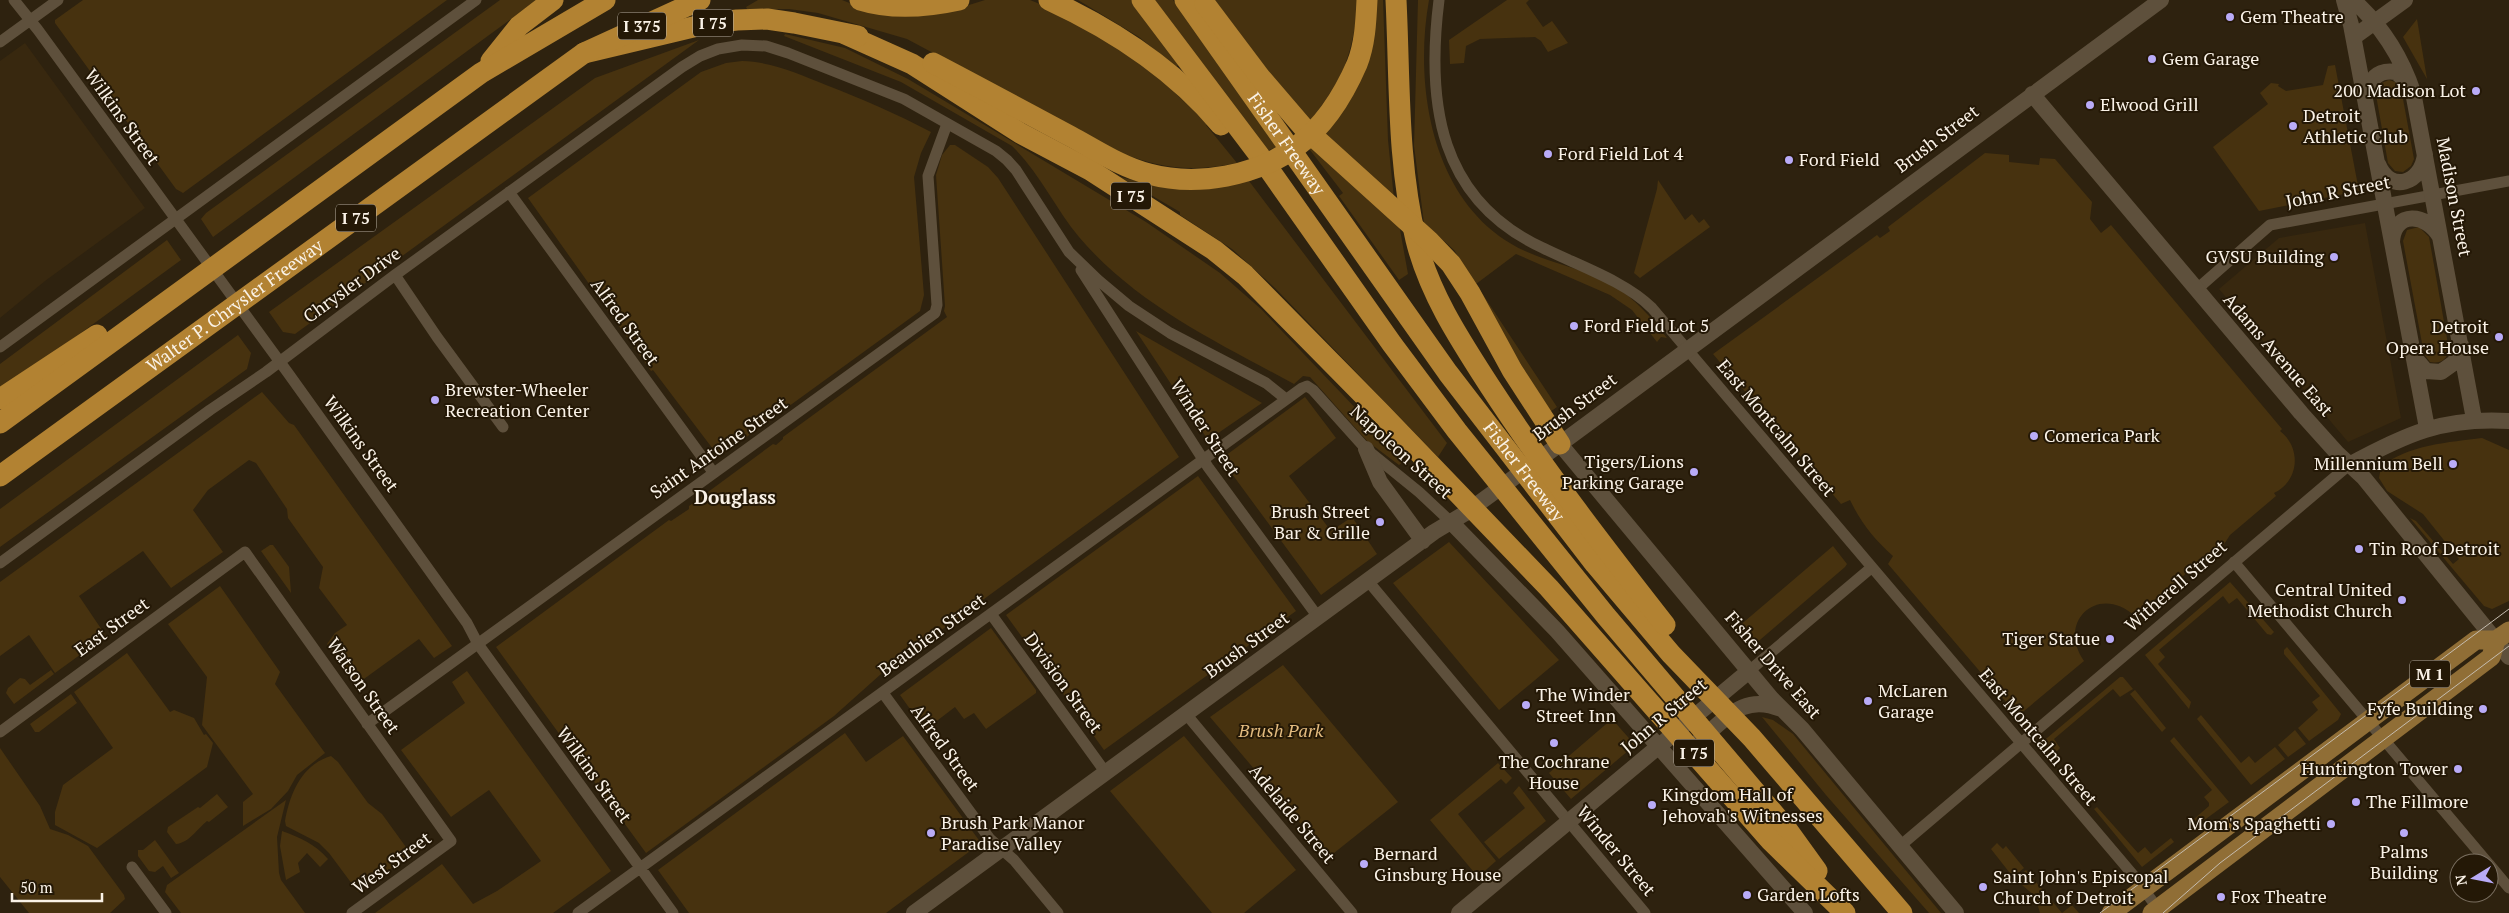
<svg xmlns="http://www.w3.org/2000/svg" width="2509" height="913" font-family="'PT Serif',serif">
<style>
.built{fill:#38280f}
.green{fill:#47320f}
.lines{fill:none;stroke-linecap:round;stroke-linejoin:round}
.street{stroke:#5e503c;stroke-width:11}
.secondary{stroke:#5e503c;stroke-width:16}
.primary{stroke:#906e36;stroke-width:19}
.highway{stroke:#b28232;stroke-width:21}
.tram{stroke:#c5bcaf;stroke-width:1}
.poi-dot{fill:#b9abf7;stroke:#241806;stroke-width:2}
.labels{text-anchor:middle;stroke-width:4;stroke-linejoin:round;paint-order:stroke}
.shield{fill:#241806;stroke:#bab1a4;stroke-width:1}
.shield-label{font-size:16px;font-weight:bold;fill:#faf2e7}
.poi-label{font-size:18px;fill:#faf2e7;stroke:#241806;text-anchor:start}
.street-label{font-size:18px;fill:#faf2e7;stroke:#241806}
.park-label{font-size:18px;font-style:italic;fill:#e3bb7f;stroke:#241806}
.neighbourhood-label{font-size:19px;font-weight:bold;fill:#faf2e7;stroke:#241806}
</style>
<rect width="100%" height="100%" fill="#2e220f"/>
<path class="built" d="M25,43L145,208L45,281L0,318V61Z
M2365,223L2401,418L2348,442L2219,289L2279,238Z"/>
<path class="green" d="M83,0H447L183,193L176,189L55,23V20Z
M500,0H537L213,237L201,219L206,213Z
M758,0H842L857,6L953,10L985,0H1030L1062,13L1142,62L1208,124L1206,125L1237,163C1192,172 1161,169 1119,152L907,39L818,13L789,9H747L746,7Z
M1078,0H1131L1179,64L1176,67L1139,37Z
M1153,0H1173L1278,146L1267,151Z
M1215,0H1359C1351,57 1346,75 1310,121L1292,103Z
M1375,0H1383L1388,140L1394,199L1321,135Z
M1418,0H1429C1413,89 1433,209 1525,251C1549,262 1575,267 1599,278C1628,291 1648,313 1667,338L1661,337L1657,342L1632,310L1610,295L1516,254L1476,284L1557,407L1550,412L1506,340L1461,261L1454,250L1424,223L1414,146Z
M1507,0H1529L1526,3L1543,27L1552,21L1568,43L1548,52L1541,41L1535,37L1480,39L1466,46L1464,63L1450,64L1449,40Z
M2417,19L2427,79L2403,37Z
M785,34L845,48L908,79L1146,222L1220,273L1261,309L1405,460L1399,465L1367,441L1310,377L1303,376L1294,384C1217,342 1137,305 1079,237C1055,208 1039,172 1012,146L901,82L784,36Z
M699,40L295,334L283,332L269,312L595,78Z
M742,61C773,62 799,74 826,85C862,99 897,114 931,132L921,153L914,177L924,295L920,311L719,457L653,370L651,371L528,198L701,72L726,63Z
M2335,65L2359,191L2259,211L2213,147L2268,104L2260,93L2271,83L2279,84L2278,86L2286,91L2323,85L2328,66Z
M2389,80L2395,82L2401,88L2414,159L2411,166L2403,172L2395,171L2388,163L2376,95L2379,84Z
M1297,133L1399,224L1408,274L1399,280L1339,196L1343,193Z
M950,145H955L988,167L998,178L1179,457L881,674L834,716L646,853L496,647L669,520L671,521L689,509V506L773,444L776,445L783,439V437L947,317L944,311L945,306L936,175L942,155Z
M1985,153L2009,155V162L2039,165L2040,158L2055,159L2092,202L2090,219L2101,233L2111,225L2282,429L2280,431C2302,448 2299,481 2274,493L2276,496L2230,535L2221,549L2207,556L2135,616C2099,583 2056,621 2084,661L2018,716L1888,564L1893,556C1874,539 1861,523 1850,500L1841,504L1713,354L1877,235L1880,238L1890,231L1888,227Z
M1120,177L1155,185L1249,181L1447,443L1438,457L1275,288L1232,249L1180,215V212Z
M1658,180L1685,220L1692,214L1699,223L1704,219L1710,227L1640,278L1634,273L1657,189Z
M2419,227L2429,237L2449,350C2447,360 2440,364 2430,362L2424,354L2403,241L2407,230Z
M167,240L181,260L0,392V364Z
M1136,331L1262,403L1208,440Z
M238,335L251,353L247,369L0,547V509Z
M262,392L289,423L294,425L452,646L434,658L419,639L357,684L327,644L335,633L347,625L319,588L323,567L288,518L287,509L256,463L249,460L208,490L193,510L223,552L171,588L143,551L79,596L106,636L55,673L29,635L0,656V582Z
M1305,397L1336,438L1289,476L1331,531L1352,517L1377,554L1321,595L1221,459Z
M2482,438L2509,450V601L2492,609L2484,606L2410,518L2416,521L2453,564L2459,559L2423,514L2387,491L2379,478L2381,467C2407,445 2450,442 2482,438Z
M1198,476L1296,611L1104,750L1006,615Z
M1449,542L1559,660L1499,710L1393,583Z
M270,545H273L289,567L291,593L261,551Z
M1833,546L1847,564L1845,567L1754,645L1738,627Z
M2230,582L2274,632L2271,635L2267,634L2237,598L2229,604L2223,596L2159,650L2165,657L2158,664L2191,702L2189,709L2145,655Z
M220,586L280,672L275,684L325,753L297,775L288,791L271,809L243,826V802L253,794L202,725L207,677L168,624Z
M991,628L1036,690V693L986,729L974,713L964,719L955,707L925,730L900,695Z
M2287,647L2341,714L2338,720L2309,741L2298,728L2318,710L2312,702L2320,696L2284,654V650Z
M127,653L170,712L174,710L194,718L204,735L206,734L213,743L207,767L97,848L55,825V812L63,785L113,748L74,692Z
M1283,665L1398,802L1329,857L1210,717Z
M51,670L54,674L14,704L6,693L8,688L20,678L25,679L30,685Z
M467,671L611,871L553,913H375L442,864L473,904L497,891L541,861L489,790L451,817L401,750L465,703L452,682Z
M2120,677H2123L2133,689L2120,697L2113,689L2054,739L2060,748L2050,758L2041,743Z
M2135,690L2166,728L2162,732L2130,694Z
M71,694L77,703L39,732H35L30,724Z
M2201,715L2241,763L2249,756L2255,763L2275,747L2285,759L2251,785L2197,719Z
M1762,717L1773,720L1793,734L1941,913H1929L1826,795Z
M1612,719L1635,745L1571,799L1549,773Z
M2295,730L2306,744L2288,757L2278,745Z
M845,733L866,762L903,736L981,843L886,913H689L658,870Z
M1184,736L1296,870L1244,913H1212L1110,791Z
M2174,737L2229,802L2199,824L2194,819L2209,806V803L2204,797L2212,790L2170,741Z
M0,748L40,806L50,829L68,835L88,846L124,895L125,899L110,913H29L0,877Z
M331,756L338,762L368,803L382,814L411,854L358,892L329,853L319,843L286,826L285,821C290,794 301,765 331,756Z
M1498,763L1512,778L1506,784L1501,779L1458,814L1496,861L1478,877L1430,820Z
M1519,786L1546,821L1499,859L1484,842L1525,808L1513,793Z
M217,794L228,807L209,822L207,821C198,828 189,843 176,844L167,832L168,827L198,807L200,808Z
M286,800L277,837L279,873L281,880L305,913H181L165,892L167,885Z
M2097,807L2138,853L2145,847L2151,854L2171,838L2174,842L2142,867L2094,809Z
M282,831C301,838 315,844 328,859L320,867L307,853L298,863L300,872L286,880L280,846Z
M155,840L179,873L171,878L163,866L155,872L149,871L138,856V850H143Z
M1997,843L2003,849L2006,846L2024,868L2013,877L1991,849Z
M2026,870L2062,913L2072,905L2079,913H2040L2035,896L2015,879Z"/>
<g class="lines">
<path class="street" d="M14,0L38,30L288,373L467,623L478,644L673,913
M1439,0C1426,104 1439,200 1543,248C1577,265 1625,281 1652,308L2134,876L2161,913
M0,42L58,0
M509,192L713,472
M1081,270L1208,467L1318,617
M395,275L437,337L503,427
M2196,290L2270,225L2509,181
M0,347L476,0
M2234,562L2488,863
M0,563L210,410L266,372L395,275L682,67L700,56L718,49L742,45L766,46L788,53L904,99L996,151L1007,160L1016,170L1069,252L1098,280L1129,306L1170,333L1266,383L1286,399
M1368,581L1645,913
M991,614L1106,773
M1749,671L1871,568
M883,693L990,839L1014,860L1058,913
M1186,714L1352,913
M367,724L935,313L937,305L928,176L947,124
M0,732L245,552L451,841L352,913
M1900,846L2349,465
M2489,864L2509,888
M132,867L166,913
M578,913L1302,388L1307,386L1313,390L1366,449L1419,492L1451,522"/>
<path class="secondary" d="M2344,0L2351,25L2427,428
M2353,0C2382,26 2401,56 2413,92L2474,419
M2354,37L2405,0
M2032,94L2301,413L2337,453L2364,478L2509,657
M2365,97C2369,80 2377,69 2396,72L2410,85
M2378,164C2390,194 2422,184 2425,154
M2392,242C2394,210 2427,213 2440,237
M2414,357L2426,371L2441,372L2455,362L2461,345
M1560,444L1772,699L1802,729L1956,913
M1366,449L1380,482L1423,541
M2349,465C2406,434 2443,417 2509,421
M1451,522L1557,631L1805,913
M1699,741C1726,719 1743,693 1781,709
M914,913L1434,532L1464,514L1560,444L2161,0
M1459,913L1749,671"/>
<path class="primary" d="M2111,913L2476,640H2496L2509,631
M2152,913L2491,657L2496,640"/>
<g class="highway">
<path d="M860,0C892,10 927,7 959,0"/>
<path d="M1049,0C1114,30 1174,69 1221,125"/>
<path d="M1142,0L1259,155L1392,344L1457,431L1606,616L1786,828L1817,871"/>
<path id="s1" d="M1185,0L1448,373L1595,564L1671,654L1752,738L1902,913"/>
<path d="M1396,0C1400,80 1397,162 1416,240C1429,293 1460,340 1489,385C1543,468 1604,547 1665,625"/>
<path d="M1205,4L1260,77L1303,127L1429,241L1451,264L1470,293L1512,370L1560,444"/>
<path d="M845,34L912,64L1020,133L1090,170L1214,250L1245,275L1379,411L1549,588L1771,841L1845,913"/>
<path d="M584,53L710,23L737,20L767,19L794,23L858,36"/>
<path d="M491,61L519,26L553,0"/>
<path d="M933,63C979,87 1025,112 1070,136C1096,150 1121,167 1149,174C1197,187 1257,176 1297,146C1324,126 1344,94 1357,64C1365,44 1366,21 1367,0"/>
<path d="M0,399L97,335"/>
<path d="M0,423L481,73L605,0"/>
<path id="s2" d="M0,476L584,53L700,0"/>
</g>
<path class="tram" d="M2100,913L2509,609
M2163,913L2220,863L2509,646"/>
</g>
<g class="poi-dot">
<circle cx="2230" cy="17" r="5"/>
<circle cx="2152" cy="59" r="5"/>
<circle cx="2476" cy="91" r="5"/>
<circle cx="2090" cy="105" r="5"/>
<circle cx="2293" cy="126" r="5"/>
<circle cx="1548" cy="154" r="5"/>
<circle cx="1789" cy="160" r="5"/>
<circle cx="2334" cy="257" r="5"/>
<circle cx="1574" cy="326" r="5"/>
<circle cx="2499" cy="337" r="5"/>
<circle cx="435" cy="400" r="5"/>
<circle cx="2034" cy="436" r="5"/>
<circle cx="2453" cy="464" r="5"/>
<circle cx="1694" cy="472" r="5"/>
<circle cx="1380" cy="522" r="5"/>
<circle cx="2359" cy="549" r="5"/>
<circle cx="2402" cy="600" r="5"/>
<circle cx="2110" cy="639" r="5"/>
<circle cx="1868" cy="701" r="5"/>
<circle cx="1526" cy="705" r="5"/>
<circle cx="2483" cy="709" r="5"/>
<circle cx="1554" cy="743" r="5"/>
<circle cx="2458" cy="769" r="5"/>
<circle cx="2356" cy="802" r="5"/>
<circle cx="1652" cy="805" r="5"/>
<circle cx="2331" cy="824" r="5"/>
<circle cx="931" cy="833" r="5"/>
<circle cx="2404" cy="833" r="5"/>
<circle cx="1364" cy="864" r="5"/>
<circle cx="1983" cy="887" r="5"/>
<circle cx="1747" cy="895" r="5"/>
<circle cx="2221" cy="897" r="5"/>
</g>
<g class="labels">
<g class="shield">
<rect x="693" y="9.5" width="40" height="27" rx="4"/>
<rect x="618" y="12.5" width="48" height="27" rx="4"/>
<rect x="1111" y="182.5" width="40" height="27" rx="4"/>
<rect x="336" y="204.5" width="40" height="27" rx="4"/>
<rect x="2410" y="660.5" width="40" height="27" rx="4"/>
<rect x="1674" y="739.5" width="40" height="27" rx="4"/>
</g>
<g class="shield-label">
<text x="713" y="29">I 75</text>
<text x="642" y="32">I 375</text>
<text x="1131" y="202">I 75</text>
<text x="356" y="224">I 75</text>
<text x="2430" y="680">M 1</text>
<text x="1694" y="759">I 75</text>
</g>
<g class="poi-label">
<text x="2240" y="23">Gem Theatre</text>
<text x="2162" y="65">Gem Garage</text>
<text x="2466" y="97" text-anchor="end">200 Madison Lot</text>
<text x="2100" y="111">Elwood Grill</text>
<text x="2303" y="122">Detroit<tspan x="2303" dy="21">Athletic Club</tspan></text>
<text x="1558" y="160">Ford Field Lot 4</text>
<text x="1799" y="166">Ford Field</text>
<text x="2324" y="263" text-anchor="end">GVSU Building</text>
<text x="1584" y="332">Ford Field Lot 5</text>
<text x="2489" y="333" text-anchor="end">Detroit<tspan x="2489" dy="21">Opera House</tspan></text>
<text x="445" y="396">Brewster-Wheeler<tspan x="445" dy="21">Recreation Center</tspan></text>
<text x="2044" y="442">Comerica Park</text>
<text x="1684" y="468" text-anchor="end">Tigers/Lions<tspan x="1684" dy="21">Parking Garage</tspan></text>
<text x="2443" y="470" text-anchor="end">Millennium Bell</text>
<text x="1370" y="518" text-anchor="end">Brush Street<tspan x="1370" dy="21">Bar &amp; Grille</tspan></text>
<text x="2369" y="555">Tin Roof Detroit</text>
<text x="2392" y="596" text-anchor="end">Central United<tspan x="2392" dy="21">Methodist Church</tspan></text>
<text x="2100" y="645" text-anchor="end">Tiger Statue</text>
<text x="1878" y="697">McLaren<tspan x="1878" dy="21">Garage</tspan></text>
<text x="1536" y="701">The Winder<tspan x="1536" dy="21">Street Inn</tspan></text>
<text x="2473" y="715" text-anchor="end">Fyfe Building</text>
<text x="1554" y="768" text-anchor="middle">The Cochrane<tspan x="1554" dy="21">House</tspan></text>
<text x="2448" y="775" text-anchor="end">Huntington Tower</text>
<text x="1662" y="801">Kingdom Hall of<tspan x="1662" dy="21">Jehovah's Witnesses</tspan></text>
<text x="2366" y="808">The Fillmore</text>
<text x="941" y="829">Brush Park Manor<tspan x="941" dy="21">Paradise Valley</tspan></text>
<text x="2321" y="830" text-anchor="end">Mom's Spaghetti</text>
<text x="2404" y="858" text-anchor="middle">Palms<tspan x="2404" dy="21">Building</tspan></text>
<text x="1374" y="860">Bernard<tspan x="1374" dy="21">Ginsburg House</tspan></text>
<text x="1993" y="883">Saint John's Episcopal<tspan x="1993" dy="21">Church of Detroit</tspan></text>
<text x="1757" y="901">Garden Lofts</text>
<text x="2231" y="903">Fox Theatre</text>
</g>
<g class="street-label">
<text transform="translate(122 117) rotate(54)" y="6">Wilkins Street</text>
<text transform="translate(1937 139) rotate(-37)" y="6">Brush Street</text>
<text dy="6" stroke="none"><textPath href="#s1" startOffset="176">Fisher Freeway</textPath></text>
<text transform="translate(2338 192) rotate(-11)" y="6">John R Street</text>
<text transform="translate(2454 197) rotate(79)" y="6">Madison Street</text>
<text transform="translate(352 285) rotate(-36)" y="6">Chrysler Drive</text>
<text dy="6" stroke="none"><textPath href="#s2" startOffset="290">Walter P. Chrysler Freeway</textPath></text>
<text transform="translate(625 322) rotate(54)" y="6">Alfred Street</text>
<text transform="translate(2278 355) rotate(49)" y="6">Adams Avenue East</text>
<text transform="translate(1575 407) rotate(-37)" y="6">Brush Street</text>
<text transform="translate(1205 428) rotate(57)" y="6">Winder Street</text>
<text transform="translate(1776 428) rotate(50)" y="6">East Montcalm Street</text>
<text transform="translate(361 444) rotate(54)" y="6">Wilkins Street</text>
<text transform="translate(719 448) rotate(-35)" y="6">Saint Antoine Street</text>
<text transform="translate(1401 452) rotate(42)" y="6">Napoleon Street</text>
<text dy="6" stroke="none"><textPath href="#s1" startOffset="581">Fisher Freeway</textPath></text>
<text transform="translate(2176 586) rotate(-41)" y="6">Witherell Street</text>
<text transform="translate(112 627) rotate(-36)" y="6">East Street</text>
<text transform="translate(932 635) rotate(-36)" y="6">Beaubien Street</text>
<text transform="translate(1247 645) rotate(-36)" y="6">Brush Street</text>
<text transform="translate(1773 665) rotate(49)" y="6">Fisher Drive East</text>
<text transform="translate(1063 683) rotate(54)" y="6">Division Street</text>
<text transform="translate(363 686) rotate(55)" y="6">Watson Street</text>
<text transform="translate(1664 716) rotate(-40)" y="6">John R Street</text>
<text transform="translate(2038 737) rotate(50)" y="6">East Montcalm Street</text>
<text transform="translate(945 748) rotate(54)" y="6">Alfred Street</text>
<text transform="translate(594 775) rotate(54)" y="6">Wilkins Street</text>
<text transform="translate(1292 814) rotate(50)" y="6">Adelaide Street</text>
<text transform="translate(1616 851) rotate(50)" y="6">Winder Street</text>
<text transform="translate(392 863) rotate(-36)" y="6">West Street</text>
</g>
<g class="park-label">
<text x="1281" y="737">Brush Park</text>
</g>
<g class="neighbourhood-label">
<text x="735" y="504">Douglass</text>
</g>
</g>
<g transform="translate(2474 878) rotate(260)"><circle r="24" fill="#241806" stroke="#7a6f60"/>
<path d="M0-4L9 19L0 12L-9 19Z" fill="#b9abf7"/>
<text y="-8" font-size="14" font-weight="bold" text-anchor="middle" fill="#faf2e7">N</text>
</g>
<path d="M12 893v8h90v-8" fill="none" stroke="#faf2e7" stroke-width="2.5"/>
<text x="20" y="893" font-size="15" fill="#faf2e7" stroke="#241806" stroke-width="4" paint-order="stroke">50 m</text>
</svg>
